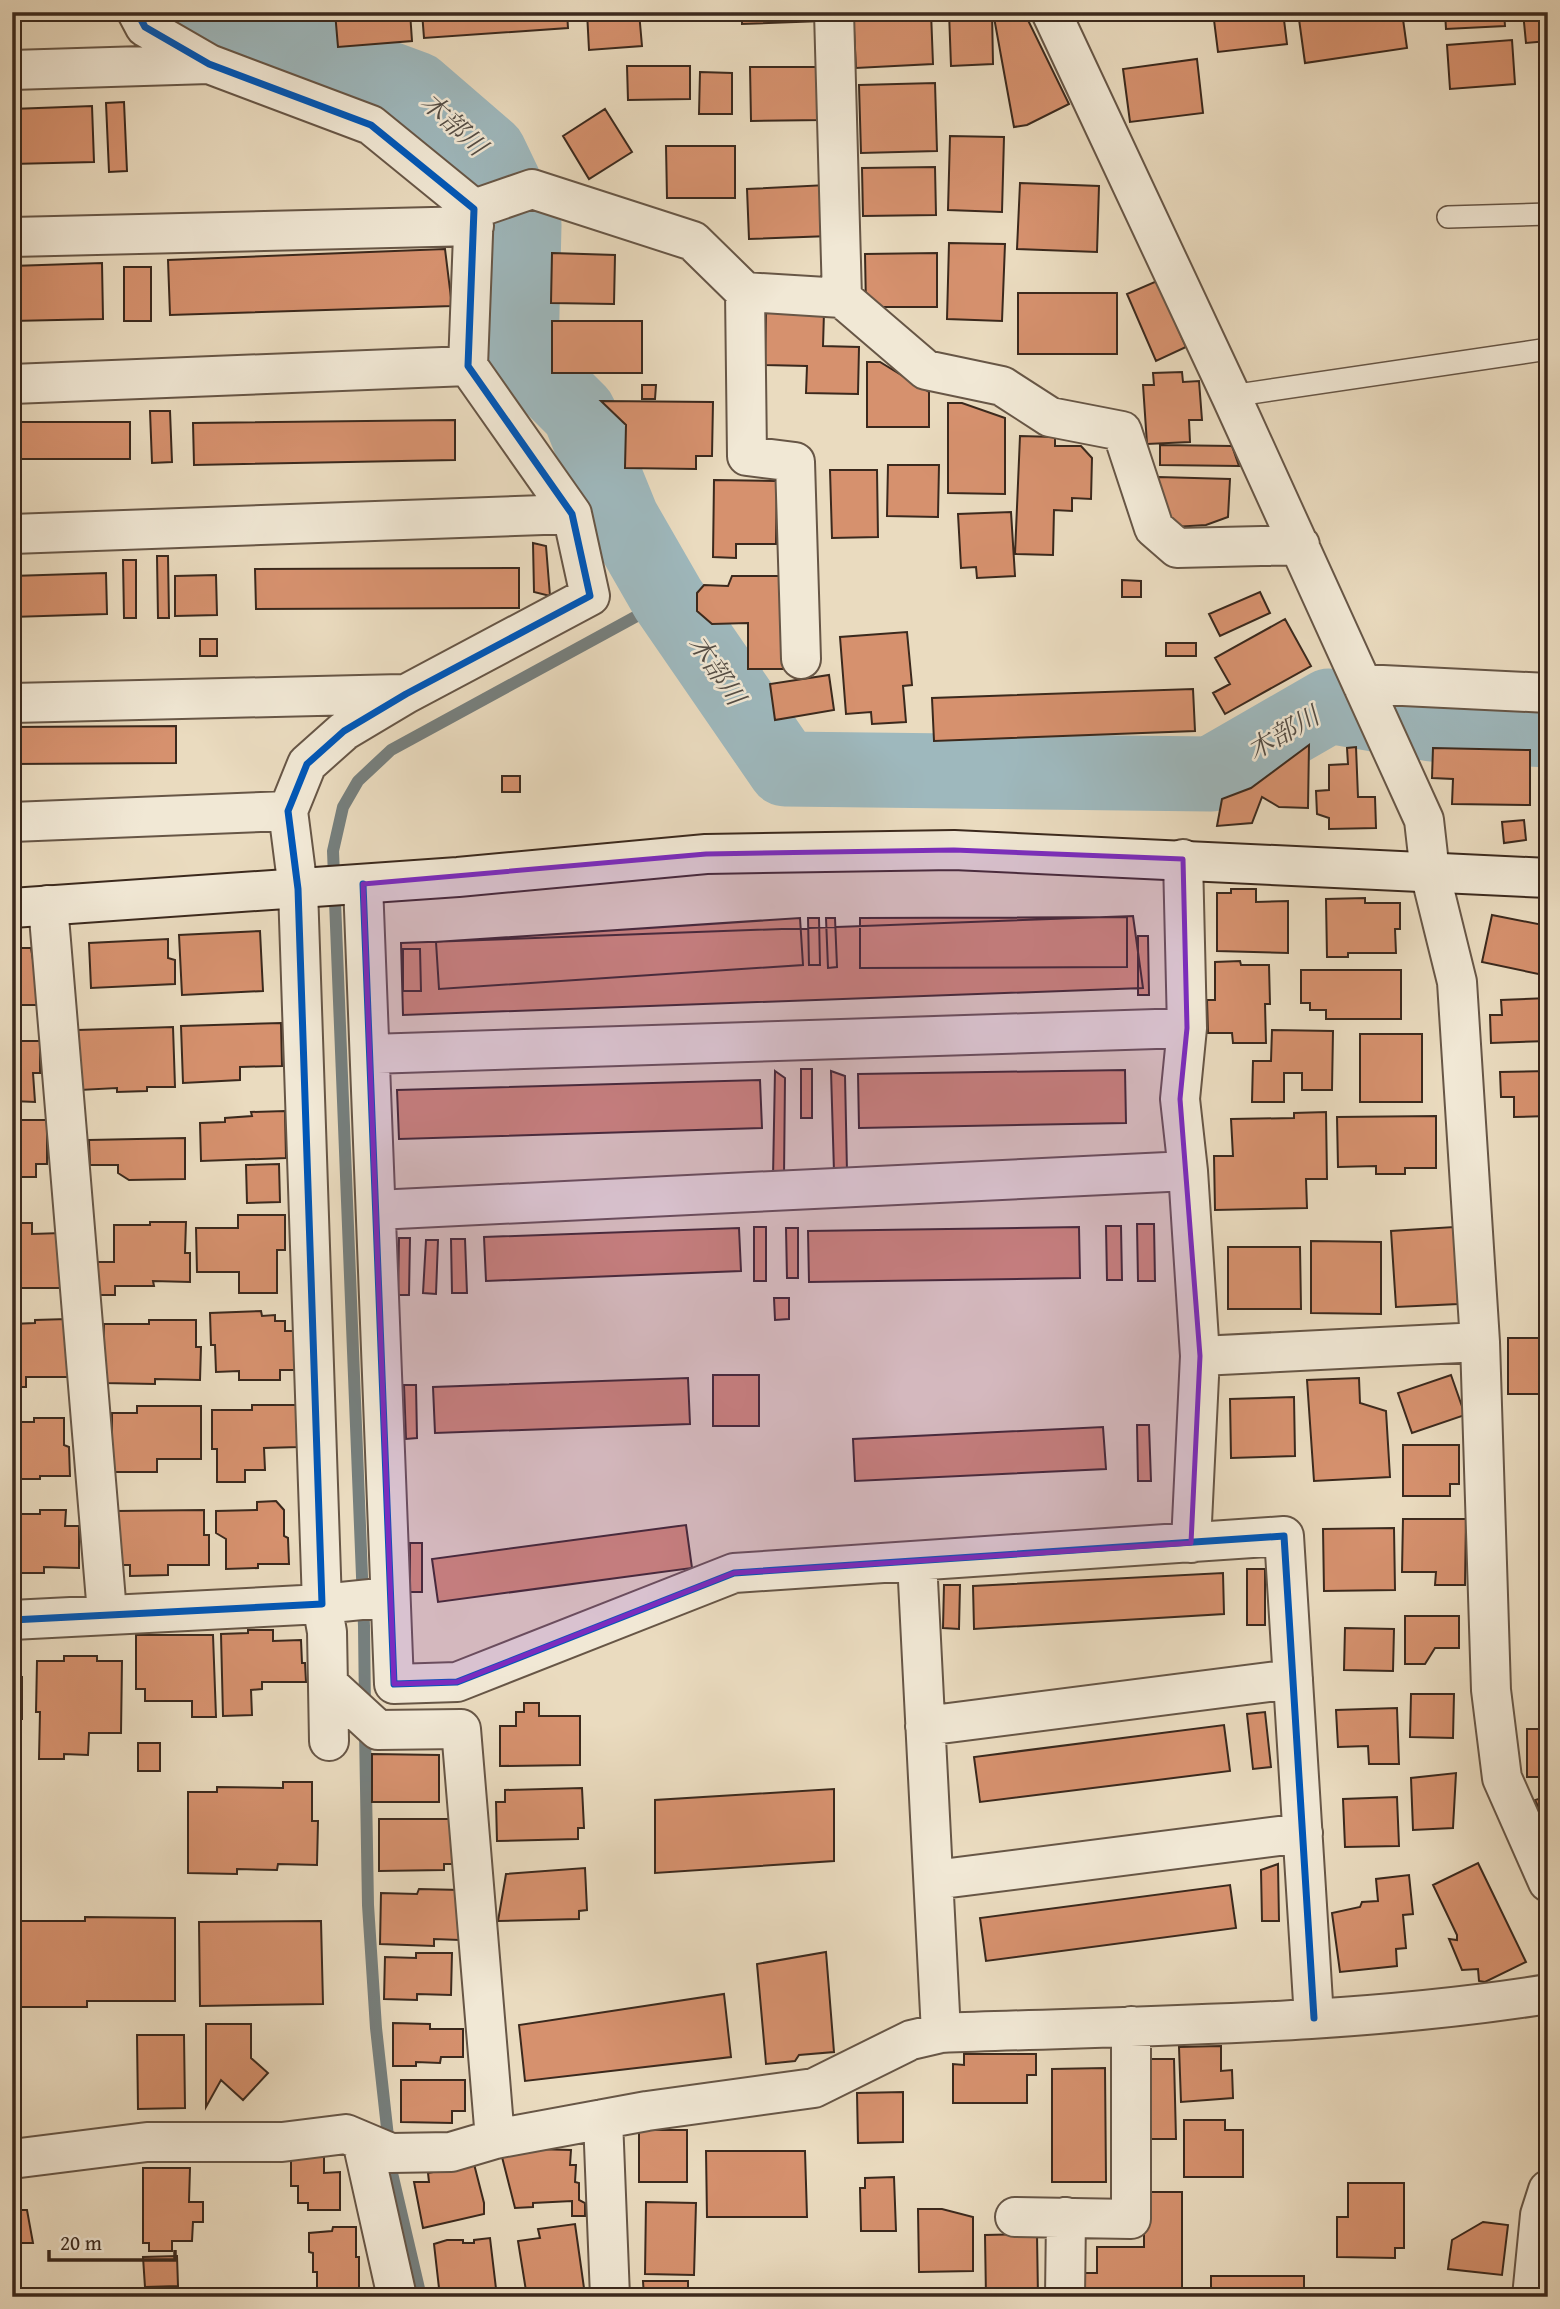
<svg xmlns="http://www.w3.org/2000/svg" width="1560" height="2309" font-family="'Gentium Book Plus','Noto Serif JP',serif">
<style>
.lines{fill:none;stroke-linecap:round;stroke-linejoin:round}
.stream{stroke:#767f7d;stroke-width:12}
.river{stroke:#9eb8bd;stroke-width:75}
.building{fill:#d6916e;stroke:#3b291d;stroke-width:2}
.lane-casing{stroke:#675646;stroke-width:24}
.street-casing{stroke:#675646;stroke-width:42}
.secondary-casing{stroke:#3b291d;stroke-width:42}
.lane{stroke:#f1e8d5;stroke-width:21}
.street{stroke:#f1e8d5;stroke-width:38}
.secondary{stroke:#f1e8d5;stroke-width:38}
.cycleway-casing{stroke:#f1e8d5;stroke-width:11}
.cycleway{stroke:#0057b8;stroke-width:7}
.marked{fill:#7b2cbf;fill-opacity:0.2;stroke:#7b2cbf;stroke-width:5;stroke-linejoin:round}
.labels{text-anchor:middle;stroke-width:5;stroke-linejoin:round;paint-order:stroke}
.water-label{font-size:26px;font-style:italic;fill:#544d45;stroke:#f1e8d5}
</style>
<rect width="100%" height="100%" fill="#eadbbf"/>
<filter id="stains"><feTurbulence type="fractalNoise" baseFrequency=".00286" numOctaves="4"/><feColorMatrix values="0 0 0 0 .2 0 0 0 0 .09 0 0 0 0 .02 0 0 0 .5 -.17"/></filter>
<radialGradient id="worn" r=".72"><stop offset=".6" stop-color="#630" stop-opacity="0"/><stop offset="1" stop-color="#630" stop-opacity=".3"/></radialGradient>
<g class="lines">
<path class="stream" d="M365,1709L364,1626L333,851L343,807L358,781L391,750L668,599
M365,1730L368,1905L376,2028L392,2173L421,2297"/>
<path class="river" d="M208,12L416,89L489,152L524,225L521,355L579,413L622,519L668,599L785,769L1211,774L1329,706L1432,724L1548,730"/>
</g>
<path class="building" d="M335,12H410L412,41L338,47Z
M422,12H567L568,28L424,38Z
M587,12H639L642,46L589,50Z
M742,12H822V21L742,24Z
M853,12H931L933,64L856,68Z
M949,12H992L993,64L951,66Z
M993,12H1024L1069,104L1027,125L1014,127Z
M1213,12H1283L1287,44L1218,52Z
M1298,12H1402L1407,48L1305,63Z
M1445,12H1504L1505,26L1446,29Z
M1523,12H1548V41L1526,43Z
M1512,40L1515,84L1450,89L1447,45Z
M1197,59L1203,113L1130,122L1123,69Z
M627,66H690V99L628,100Z
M750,67H822L823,120L751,121Z
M700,72L732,73V114H699Z
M935,83L937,151L861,153L859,85Z
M124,102L127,171L109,172L106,103Z
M92,106L94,162L12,164V109Z
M605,109L632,152L589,179L563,136Z
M950,136L1004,137L1002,212L948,210Z
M666,146H735V198H667Z
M935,167L936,215L863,216L862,168Z
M1020,183L1099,186L1097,252L1017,249Z
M827,185L830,236L749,239L747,189Z
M949,243L1005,244L1002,321L947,319Z
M445,249L452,306L170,315L168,260Z
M552,253L615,255L614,304L551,303Z
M937,253V307H866L865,254Z
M102,263L103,319L12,321V266Z
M124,267H151V321H124Z
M1157,281L1186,347L1156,361L1127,294Z
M1018,293H1117V354H1018Z
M766,311L824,312L823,346L859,347L858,394L806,393L807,366L765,365Z
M552,321H642V373H552Z
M867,362H880L929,392V427H867Z
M1182,372L1183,382L1199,381L1202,420H1189L1190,442L1147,444L1143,385H1154L1153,373Z
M642,385H656L655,399H642Z
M601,401L713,402L712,456H696V469L625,468L626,425Z
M948,403H962L1005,418V494L948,493Z
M150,411H170L172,462L152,463Z
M455,420V460L194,465L193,423Z
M12,422H130V459H12Z
M1020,436L1055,437V446H1081L1092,458L1091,499L1072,498V511L1054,510L1053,555L1015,554Z
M1160,445L1232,446L1239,466L1160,465Z
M888,465H939L938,517L887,516Z
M830,470H877L878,537L832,538Z
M1158,477L1230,479L1228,517L1206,525L1174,527L1160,495Z
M714,480L777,481L776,544H736V558L713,557Z
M1011,512L1015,576L977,578L976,567L961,568L958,514Z
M533,543L546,546L550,596L534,592Z
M157,556H168L169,618H158Z
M123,560H136V618H124Z
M519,568V608L256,609L255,569Z
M106,573L107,614L12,617V576Z
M216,575L217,615L175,616V576Z
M732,576H783V669H748V623L712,624L697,611V593L704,585L728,586Z
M1122,580L1141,581V597H1122Z
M1260,592L1270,613L1220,636L1209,614Z
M1285,619L1311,666L1225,714L1213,693L1230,684L1215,658Z
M907,632L912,685L903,686L906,722L872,724L871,712L846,714L840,637Z
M200,639H217V656H200Z
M1166,643H1196V656H1166Z
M829,675L834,710L775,720L770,684Z
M1193,689L1195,731L934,741L932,698Z
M176,726V763L12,764V727Z
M1309,745L1308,808L1279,807L1262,797L1252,823L1217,826L1222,799L1251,788Z
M1356,747L1358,797H1375L1376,828L1329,829V818L1317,814L1316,791L1329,790V765L1348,764L1347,748Z
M1433,748L1530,750V805L1452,804L1453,779L1432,778Z
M1541,755H1548V809H1542Z
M502,776H520V792H502Z
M1524,820L1526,840L1504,843L1502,822Z
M1231,889H1256V902L1288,901V953L1217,951V893H1231Z
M1365,898V903H1400V929H1395L1396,953H1348V957H1327L1326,899Z
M1492,915L1548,926V976L1482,962Z
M1133,916L1143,988L403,1015L401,943Z
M1127,917V967L860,968V918Z
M800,918L803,965L439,989L436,942Z
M808,918H819L820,965H809Z
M826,918H835L837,967L828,968Z
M260,931L263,991L182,995L179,935Z
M1138,936H1148L1149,995H1138Z
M168,939V958L175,960V984L91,988L89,943Z
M12,948H31L36,977L37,1005H12Z
M403,949H420L421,991H403Z
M1240,961L1241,965H1269L1270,1004H1265L1266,1043H1233L1232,1033H1208L1207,1000H1215V962Z
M1301,970H1401V1019H1326V1010H1310V1003H1301Z
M1548,998V1041L1491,1043L1490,1015H1502L1501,1000Z
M281,1023L282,1066L240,1067V1080L183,1083L181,1026Z
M173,1027L175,1087H147V1091L117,1092V1088L80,1090L78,1030Z
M1272,1030L1333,1031L1332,1090H1302V1073H1284V1102H1252L1253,1061H1271Z
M1360,1034H1422V1102H1360Z
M12,1041H40V1073H33L35,1102L12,1101Z
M801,1069H812V1118H801Z
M1125,1070L1126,1123L859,1128L858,1074Z
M775,1071L785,1078L784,1177H773Z
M831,1071L845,1076L847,1172H834Z
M1548,1071V1116L1514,1117V1097H1501L1500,1072Z
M760,1080L762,1128L399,1139L397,1090Z
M285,1111L286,1158L201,1161L200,1123L225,1122V1118L252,1116L251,1112Z
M1326,1112L1327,1179H1306L1307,1208L1215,1210L1214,1156H1233L1231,1119L1294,1118V1113Z
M1436,1116V1168H1405V1174H1376V1166L1338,1167L1337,1117Z
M12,1120H47V1164H36V1177H12Z
M185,1138V1179L129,1180L118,1173V1165H90L89,1140Z
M279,1164L280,1202L247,1203L246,1165Z
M238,1215H285V1250H277V1293H239V1272H197L196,1228H238Z
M150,1222H186L185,1253H190V1282L153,1281L154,1286H115V1295H96V1262H114V1225H150Z
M12,1223H32V1234L61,1233L62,1288H19V1311H12Z
M1137,1224H1154L1155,1281H1138Z
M1106,1226H1121L1122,1280H1107Z
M754,1227H766V1281H754Z
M1079,1227L1080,1278L809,1282L808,1231Z
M1454,1227L1458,1304L1396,1307L1391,1231Z
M739,1228L741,1271L486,1281L484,1237Z
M786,1228H798V1278H787Z
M399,1238H410L409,1295H398Z
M451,1239H465L467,1293H452Z
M426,1240H438L436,1294L423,1293Z
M1311,1241L1381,1242V1314L1311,1313Z
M1228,1247H1300L1301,1309H1228Z
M774,1298H789V1319L775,1320Z
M261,1311L262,1316L275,1315V1321H285V1331H296L297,1370H280V1380H239V1371L216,1372L215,1345H211L210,1313Z
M67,1319L68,1377H26V1387H12V1324L35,1323V1320Z
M149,1320H196V1347H201L200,1380L155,1379V1384L103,1383L104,1324H149Z
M1508,1338H1548V1394H1508Z
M713,1375H759V1426H713Z
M1451,1375L1465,1415L1412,1433L1398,1393Z
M688,1378L690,1424L435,1433L433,1387Z
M1359,1378L1360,1403L1386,1411L1390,1477L1314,1481L1307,1380Z
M404,1385H416L417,1438L406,1439Z
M1294,1397L1295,1456L1231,1458L1230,1399Z
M252,1405H298L299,1447L264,1448L265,1470H245V1482H217V1449H212V1410H252Z
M137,1406H201V1459H157V1472H112V1413H137Z
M34,1418H64V1445L69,1447L70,1476H40V1479H12V1422H34Z
M1137,1425H1149L1151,1481H1138Z
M1103,1427L1106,1469L855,1481L853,1439Z
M1403,1445H1459V1484H1450V1496H1403Z
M276,1501L284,1510V1536L288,1538L289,1564H258V1568L226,1569V1539L216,1533V1511L257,1510V1502Z
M40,1510H66L65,1526H79V1568L44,1567V1573H12V1514H40Z
M204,1510V1535H209V1565H168V1575L130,1576V1565H117L116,1511Z
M1403,1519H1466L1465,1585H1435L1436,1572H1402Z
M686,1525L692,1568L438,1602L432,1559Z
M1394,1528L1395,1590L1324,1591L1323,1529Z
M410,1543H422V1592H410Z
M1247,1569H1265V1625H1247Z
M1223,1573L1224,1614L974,1629L973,1586Z
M944,1585H960L959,1629L943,1628Z
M1405,1616H1459V1648H1435L1425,1664H1405Z
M1345,1628L1394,1629L1393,1671L1344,1670Z
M248,1630H273V1641L301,1640L302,1663H305L306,1682H262V1689L251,1690L252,1715L223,1716L221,1634L248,1633Z
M136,1635H213L216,1717H192V1701H145V1689H136Z
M12,1642H17V1677H22V1719H17V1731H12Z
M64,1656H97V1661H122L121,1733H89L88,1755L64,1754V1759H39L40,1712H36L37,1661H64Z
M1411,1694H1454L1453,1738L1410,1737Z
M524,1703H539V1716H580V1765L500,1766V1726H516V1712H524Z
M1397,1708L1399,1764H1369L1368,1746L1338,1747L1336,1710Z
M1265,1712L1271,1767L1253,1769L1247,1714Z
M1224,1725L1230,1771L980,1802L974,1757Z
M1527,1729H1548V1777H1527Z
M138,1743H160V1771H138Z
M372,1754L439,1755V1802H372Z
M1456,1773L1453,1828L1413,1830L1411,1778Z
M283,1782H312V1821H318L317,1865L278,1864L277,1870L237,1869V1874L188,1873V1792H217V1787L283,1788Z
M582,1788L584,1828H578V1839L497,1841L496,1802H505V1790Z
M834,1789V1861L655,1873V1800Z
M1548,1796V1828L1535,1800Z
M1397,1797L1399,1846L1345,1847L1343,1799Z
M379,1819H458V1864H444V1870L379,1871Z
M1478,1863L1526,1962L1485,1982L1479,1981L1478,1969L1462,1970L1449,1939L1457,1940V1935L1433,1885Z
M1278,1864L1279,1921H1262L1261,1870Z
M585,1868L587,1910L579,1911V1919L498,1921L506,1874Z
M1409,1875L1413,1914L1403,1915L1406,1948L1396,1949L1397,1966L1340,1972L1332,1913L1360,1907L1362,1902L1378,1901L1376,1879Z
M1230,1885L1236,1928L986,1961L980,1918Z
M419,1889L461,1890L460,1940L434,1939V1946L380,1944L381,1893L417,1894Z
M85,1917L175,1918V2001H87V2007H12V1921H85Z
M321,1921L323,2004L200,2006L199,1922Z
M826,1952L834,2052L799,2055L795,2061L766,2064L757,1964Z
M416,1953H452L451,1995L417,1994V2000L384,1999L385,1957L416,1958Z
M724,1994L731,2057L525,2081L519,2025Z
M393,2023L430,2024V2029H463V2057H441L440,2063L416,2062V2066H393Z
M206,2024H251V2058L268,2073L243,2100L221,2080L206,2107Z
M137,2035H184L185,2108L138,2109Z
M1221,2046V2071L1232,2070L1233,2098L1181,2102L1179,2047Z
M964,2054H1036V2075H1027V2103H953V2064L964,2065Z
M1147,2059H1174L1176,2139H1148Z
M1105,2068L1106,2182H1052V2069Z
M401,2080H465V2111H452V2123L401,2122Z
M903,2092V2142L858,2143L857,2093Z
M1184,2120H1225V2130H1243V2177H1184Z
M639,2130H687V2182H639Z
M535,2149L571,2150L570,2165H576L575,2182L579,2183V2200L585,2203V2216H572V2201L533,2203V2207L515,2208L502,2157Z
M706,2151H805L807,2217H707Z
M291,2157H324V2173L340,2172V2210H308V2203H298V2186H291Z
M474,2164L484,2203V2214L423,2228L414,2182H429L428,2173Z
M143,2168H190L189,2202H203V2222H193L192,2241H172V2251H149V2243H143Z
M894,2177L896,2231H861L860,2188H865V2178Z
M1348,2183H1404V2248H1395V2258L1337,2257V2217H1348Z
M1144,2192H1182V2288H1173V2297H1085V2273H1097V2247H1144Z
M646,2202L696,2203L694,2275L645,2274Z
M918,2209H942L973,2217V2271L919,2272Z
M14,2210H27L33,2243H21Z
M1483,2222L1508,2225L1502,2275L1448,2269L1452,2240Z
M575,2224L584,2288L527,2297L518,2241L540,2238L538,2229Z
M333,2227H356V2257H359V2288H317V2272H313V2253L309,2252V2233L332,2231Z
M1037,2234L1038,2297H986L985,2235Z
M490,2238L497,2297H440L434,2244L447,2240H463V2243H474V2240Z
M177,2256L178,2286L145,2287L143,2257Z
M1211,2276H1304V2297H1211Z
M643,2281H688V2297H644Z
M194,2290V2297H147V2291Z"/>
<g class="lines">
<g class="lane-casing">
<path id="lane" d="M1448,217L1548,214
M1231,396L1548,349"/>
</g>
<g class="street-casing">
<path id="street" d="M834,12L842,298L926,370L1002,386L1050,417L1122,431L1154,528L1177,548L1300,545
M1051,12L1231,396L1424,820L1430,873L1457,982L1480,1342L1491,1690L1502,1778L1548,1882
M12,70L209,64
M474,209L532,189L693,241L745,292L842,298
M12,237L474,226
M745,292L747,456L795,462L801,659
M12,384L468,366
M12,534L572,514
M1362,684L1548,693
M12,703L402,694
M12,822L288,811
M1183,859L1187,1028L1180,1099L1188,1171L1200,1356L1191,1543
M363,884L394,1684L457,1682L734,1573L1284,1536L1314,2018
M48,905L107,1613
M370,1054L1187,1028
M376,1210L1188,1171
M1200,1356L1480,1342
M917,1561L941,2033
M12,1620L322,1604L298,889L288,811L307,764L344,731L406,694L590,596L572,514L468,366L474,209L371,125L209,64L145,27L137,12
M328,1684L378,1730L461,1729L495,2139
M925,1726L1293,1679
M329,1741L327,1632L322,1604L390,1597
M934,1880L1303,1833
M603,2119L610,2297
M362,2141L397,2297
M12,2159L147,2142H282L346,2134L391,2153L451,2152L495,2139L647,2111L814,2088L911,2040L941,2033C1143,2025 1348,2026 1548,1994
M1015,2217L1131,2219V2026
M1065,2297L1066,2217
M1532,2297L1540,2215L1548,2190"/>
</g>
<g class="secondary-casing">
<path id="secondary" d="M12,908L458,877L706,854L954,850L1548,878"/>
</g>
<use href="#lane" class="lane"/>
<use href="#street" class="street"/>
<use href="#secondary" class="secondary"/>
<g class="cycleway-casing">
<path id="cycleway" d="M363,884L394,1684L457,1682L734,1573L1284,1536L1314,2018
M12,1620L322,1604L298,889L288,811L307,764L344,731L406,694L590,596L572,514L468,366L474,209L371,125L209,64L145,27L137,12"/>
</g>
<use href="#cycleway" class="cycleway"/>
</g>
<path class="marked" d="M954,850L1183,859L1187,1028L1180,1099L1200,1356L1191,1543L734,1573L457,1682L394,1684L363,884L706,854Z"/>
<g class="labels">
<g class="water-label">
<text transform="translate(454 124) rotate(43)" y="9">木部川</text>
<text transform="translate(717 670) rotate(56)" y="9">木部川</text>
<text transform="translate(1283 733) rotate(-30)" y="9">木部川</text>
</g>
</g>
<rect width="1560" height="2309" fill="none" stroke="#eadbbf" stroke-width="42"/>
<rect x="14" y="14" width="1532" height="2281" fill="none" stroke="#3b291d" stroke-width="3.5"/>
<rect x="21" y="21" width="1518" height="2267" fill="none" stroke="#3b291d" stroke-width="2"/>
<path d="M49 2250v10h126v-10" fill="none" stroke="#3b291d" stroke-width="3.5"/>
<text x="60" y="2250" font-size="21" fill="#3b291d" stroke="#f1e8d5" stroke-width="5" paint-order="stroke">20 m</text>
<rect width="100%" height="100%" filter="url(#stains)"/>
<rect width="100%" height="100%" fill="url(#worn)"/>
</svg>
